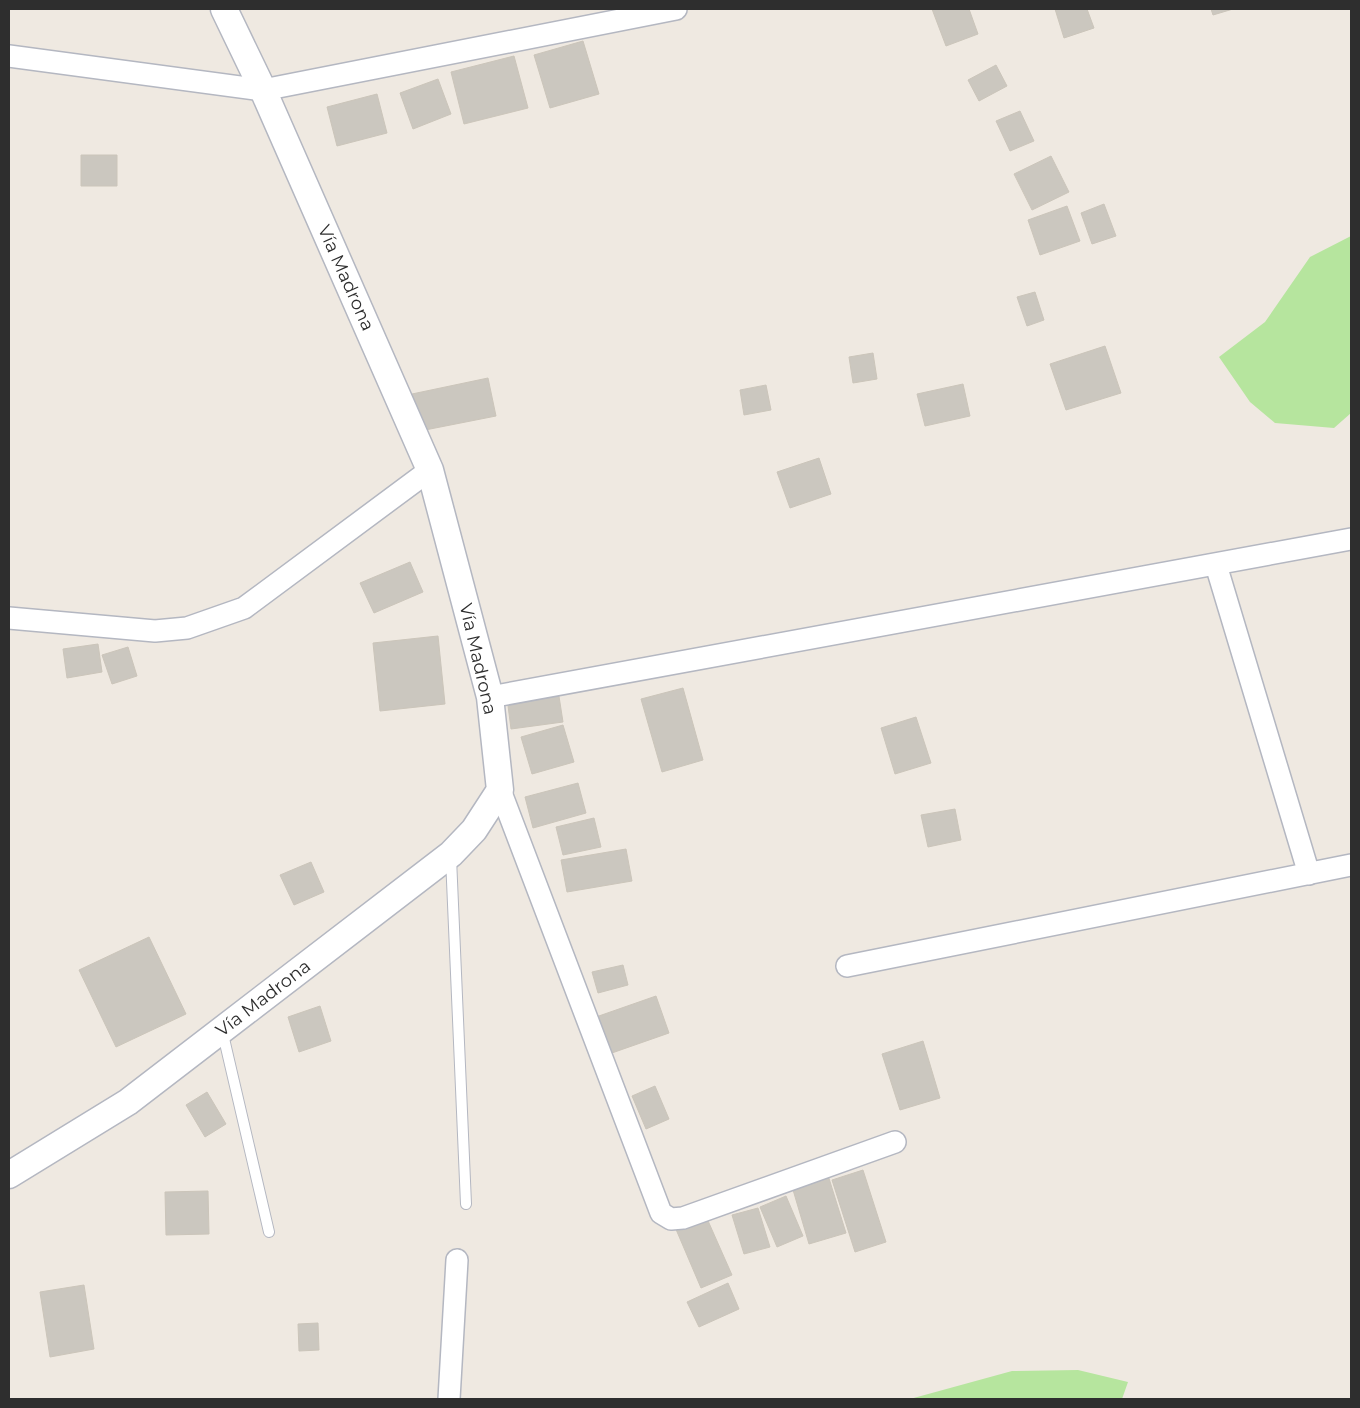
<svg xmlns="http://www.w3.org/2000/svg" width="1360" height="1408" font-family="Montserrat,sans-serif">
<style>
.green{fill:#b6e59e}
.building{fill:#cbc7bf;stroke:#cbc5ba}
.lines{fill:none;stroke-linecap:round;stroke-linejoin:round}
.service-casing{stroke:#b4b7c1;stroke-width:12}
.minor-casing{stroke:#b4b7c1;stroke-width:24}
.tertiary-casing{stroke:#b4b7c1;stroke-width:29}
.service{stroke:#fff;stroke-width:10}
.minor{stroke:#fff;stroke-width:21}
.tertiary{stroke:#fff;stroke-width:26}
.labels{text-anchor:middle;stroke-width:5;stroke-linejoin:round;paint-order:stroke}
.street-label{font-size:18px;fill:#2e2e2e;stroke:#fff}
</style>
<rect width="100%" height="100%" fill="#efe9e1"/>
<path class="green" d="M1351,236V413L1334,428L1275,423L1250,402L1219,357L1265,322L1310,257Z
M1078,1370L1128,1382L1122,1399H910L1012,1371Z"/>
<path class="building" d="M932,9H969L978,34L946,46Z
M1055,9H1087L1094,28L1064,38Z
M1211,9H1233L1213,15Z
M583,41L599,94L550,108L534,55Z
M514,56L528,108L464,124L451,72Z
M996,65L1007,86L979,101L968,80Z
M438,79L451,114L413,129L400,93Z
M377,94L387,133L337,146L327,107Z
M1020,111L1034,141L1010,151L996,121Z
M81,155H117V186H81Z
M1051,156L1069,192L1032,210L1014,174Z
M1104,204L1116,236L1092,244L1081,213Z
M1067,206L1080,241L1040,255L1028,220Z
M1035,292L1044,320L1027,326L1017,297Z
M1105,346L1121,393L1066,410L1050,364Z
M873,353L877,379L853,383L849,357Z
M488,378L496,416L420,431L412,394Z
M963,384L970,416L925,426L917,394Z
M766,385L771,410L744,415L740,390Z
M819,458L831,494L790,508L777,472Z
M410,562L423,592L374,613L360,583Z
M438,636L445,704L380,711L373,643Z
M98,644L102,672L67,678L63,649Z
M128,647L137,676L112,684L102,655Z
M683,688L703,760L662,772L641,699Z
M558,690L563,722L511,729L507,698Z
M916,717L931,763L895,774L881,728Z
M563,725L574,762L532,774L521,737Z
M578,783L586,813L533,828L525,797Z
M955,809L961,840L928,847L921,815Z
M594,818L601,847L563,855L556,827Z
M626,849L632,881L567,892L561,860Z
M311,862L324,892L294,905L280,875Z
M149,937L186,1014L116,1047L79,970Z
M623,965L628,985L598,993L592,972Z
M656,996L669,1033L609,1054L596,1017Z
M320,1006L331,1041L299,1052L288,1017Z
M923,1041L940,1098L900,1110L882,1054Z
M655,1086L669,1119L646,1129L632,1096Z
M207,1092L226,1124L205,1137L186,1105Z
M863,1170L886,1242L855,1252L832,1180Z
M827,1172L846,1233L809,1244L791,1183Z
M208,1191L209,1234L166,1235L165,1192Z
M786,1196L803,1236L777,1247L760,1207Z
M758,1208L770,1247L744,1254L732,1215Z
M705,1214L732,1275L701,1288L675,1227Z
M728,1283L739,1309L699,1327L687,1302Z
M84,1285L94,1349L50,1357L40,1292Z
M318,1323L319,1350L299,1351L298,1324Z"/>
<g class="lines">
<g class="service-casing">
<path id="service" d="M451,858L466,1204
M222,1030L269,1232"/>
</g>
<g class="minor-casing">
<path id="minor" d="M9,56L263,90L676,9
M1216,565L1309,874
M9,618L155,631L187,628L244,608L430,470
M490,697L1351,539
M500,790L661,1213L671,1219L683,1218L895,1142
M847,966L1351,865
M449,1399L457,1260"/>
</g>
<g class="tertiary-casing">
<g id="tertiary">
<path id="s1" d="M9,1175L128,1102L451,854L474,830L500,790L490,697L430,470L263,90L224,9"/>
</g>
</g>
<use href="#service" class="service"/>
<use href="#minor" class="minor"/>
<use href="#tertiary" class="tertiary"/>
</g>
<g class="labels">
<g class="street-label">
<text transform="translate(346 278) rotate(66)" y="6">Vía Madrona</text>
<text transform="translate(478 659) rotate(77)" y="6">Vía Madrona</text>
<text dy="6" stroke="none"><textPath href="#s1" startOffset="310">Vía Madrona</textPath></text>
</g>
</g>
<rect width="1360" height="1408" fill="none" stroke="#2e2e2e" stroke-width="20"/>
</svg>
